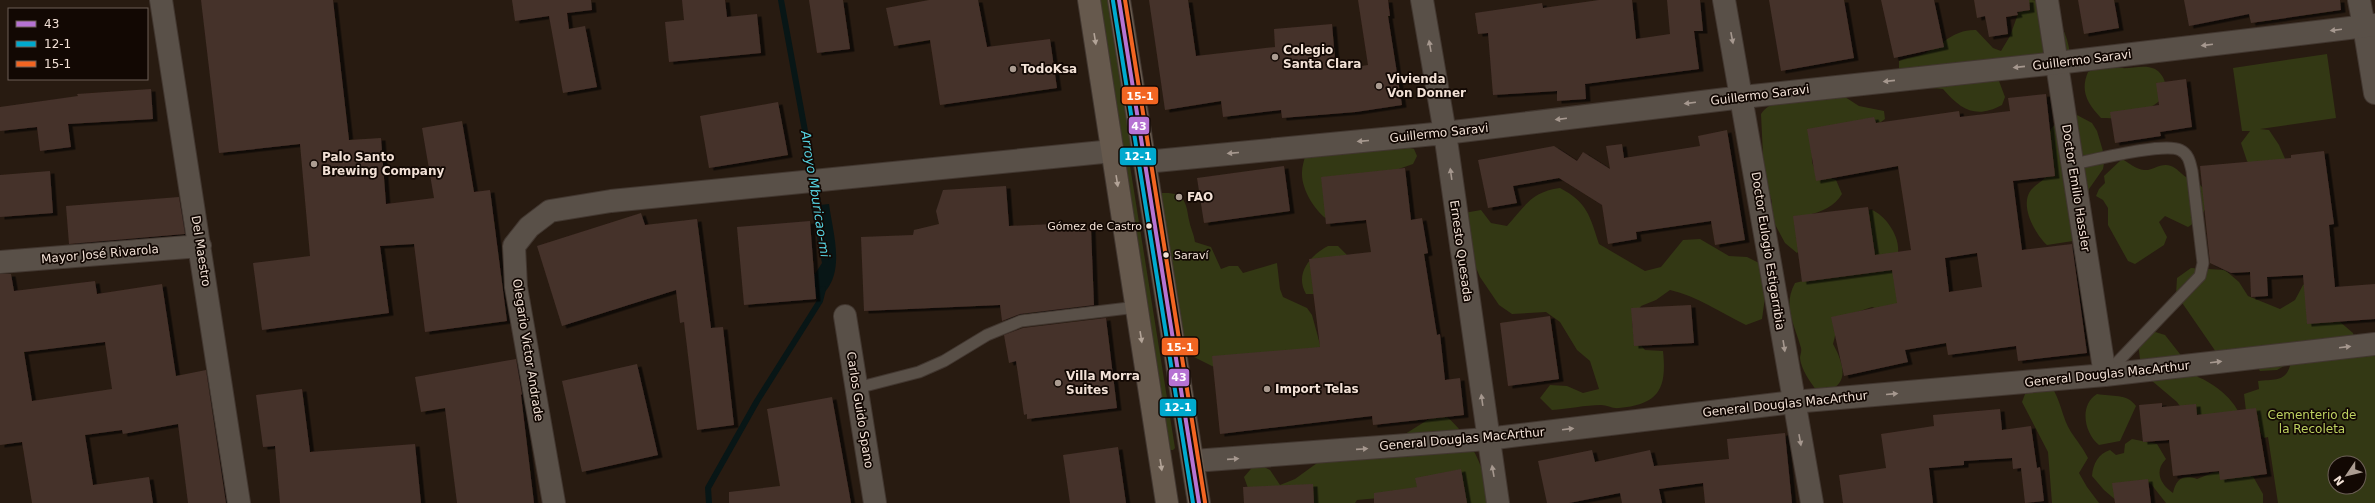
<svg xmlns="http://www.w3.org/2000/svg" width="2375" height="503" font-family="'DejaVu Sans',sans-serif">
<style>
.green{fill:#333814;fill-rule:evenodd}
.water{fill:#081616}
.lines{fill:none;stroke-linecap:round;stroke-linejoin:round}
.stream{stroke:#081616;stroke-width:6}
.building{fill:#45312a;fill-rule:evenodd;filter:url(#shadow)}
.service-casing{stroke:#423730;stroke-width:13}
.minor-casing{stroke:#423730;stroke-width:24}
.tertiary-casing{stroke:#423730;stroke-width:24}
.trunk-casing{stroke:#423730;stroke-width:24}
.service{stroke:#595048;stroke-width:11}
.minor{stroke:#595048;stroke-width:22}
.tertiary{stroke:#595048;stroke-width:22}
.trunk{stroke:#66594d;stroke-width:22}
.bus-1-casing{stroke:#120803;stroke-width:7}
.bus-2-casing{stroke:#120803;stroke-width:7}
.bus-3-casing{stroke:#120803;stroke-width:7}
.bus-1{stroke:#b673d3;stroke-width:4}
.bus-2{stroke:#00a9ce;stroke-width:4}
.bus-3{stroke:#f26522;stroke-width:4}
.oneway{fill:#a6988f}
.oneway2{fill:#b3a498}
.poi-dot{fill:#ab9c91;stroke:#120803;stroke-width:1.5}
.bus-dot{fill:#f2e1d6;stroke:#120803;stroke-width:1.5}
.labels{text-anchor:middle;stroke-width:3.5;stroke-linejoin:round;paint-order:stroke}
.bus-label{font-size:11px;fill:#f2e1d6;stroke:#120803;text-anchor:end}
.poi-label{font-size:12px;font-weight:bold;fill:#f2e1d6;stroke:#120803;text-anchor:start}
.street-label{font-size:12px;fill:#f2e1d6;stroke:#120803}
.park-label{font-size:12px;fill:#bed261;stroke:#120803}
.water-label{font-size:13px;font-style:italic;fill:#56d4e3;stroke:#120803}
.line-badge{stroke:#120803;stroke-width:1.5}
.badge-label{font-size:11px;text-anchor:middle;font-weight:bold;fill:#fff}
</style>
<defs>
<filter id="shadow"><feDropShadow dx="4.5" dy="2.5" stdDeviation="0" flood-color="#0009"/></filter>
</defs>
<rect width="100%" height="100%" fill="#281b11"/>
<path class="green" d="M1088,0H1114L1134,149L1127,147L1175,448L1173,450H1169Z
M2023,0C2028,0 2035,0 2039,1C2057,8 2068,36 2070,54L2000,73L1999,81L2005,97L2002,105C1976,119 1961,110 1943,89L1918,87L1899,70V61C1907,57 1915,57 1923,54C1942,46 1953,29 1976,30L1993,48L2001,51L2010,36Z
M2327,54L2336,118L2260,129L2269,130L2279,145L2286,161L2258,174L2247,161L2241,143L2250,131H2242L2233,68Z
M2103,65C2110,65 2115,68 2121,68C2132,69 2144,64 2155,69C2160,72 2164,77 2165,83C2171,104 2135,116 2119,118C2113,119 2106,118 2101,118C2087,103 2080,91 2088,72Z
M1845,97L1859,106L1884,111L1885,119L1878,124L1813,151C1808,170 1821,175 1836,180L1842,194C1835,206 1821,212 1808,215L1803,247L1797,253L1785,243L1772,219V202L1764,176L1761,114C1772,94 1823,98 1845,97Z
M2077,115L2092,123L2097,131L2105,158L2103,169L2089,189L2087,207L2073,241L2047,245C2035,234 2019,205 2031,190C2037,183 2045,181 2048,172C2052,161 2048,144 2048,132L2060,119Z
M1397,145L1414,149L1417,156L1413,164L1390,172L1328,220C1315,211 1301,189 1302,172C1302,167 1304,161 1305,156Z
M2122,159C2129,163 2136,169 2144,170C2153,171 2161,162 2171,166C2177,168 2181,174 2186,177C2191,181 2198,182 2202,187C2216,200 2201,220 2188,227L2165,216L2159,222L2167,237L2164,245L2135,264L2128,261L2108,225V208L2103,200L2096,196L2099,189L2105,183L2104,176Z
M1560,188C1587,202 1590,216 1599,244L1645,271L1661,267L1683,240L1700,239L1729,256L1747,257L1763,265L1767,283L1762,319L1746,325C1721,313 1697,296 1670,290L1656,300L1641,306L1632,321L1634,337L1645,350L1663,351C1667,389 1659,404 1619,408C1613,409 1607,405 1601,405C1585,405 1568,409 1552,410L1540,398L1550,385L1567,386L1583,393L1599,389L1590,361L1577,350L1560,322L1546,312L1512,314L1499,305L1480,277L1473,261L1464,213L1481,210L1491,223L1507,226C1526,205 1531,192 1560,188Z
M1162,193C1185,192 1186,202 1189,220C1190,227 1194,234 1195,242L1211,247L1221,269L1229,266H1238L1243,273L1277,263L1280,289L1283,297L1307,308L1312,315L1321,348L1218,369L1194,357L1189,349L1188,340H1181L1157,200Z
M1872,210C1885,215 1900,236 1898,252C1898,257 1895,263 1894,267L1930,306L1880,310L1872,307L1857,312L1835,336L1833,344C1839,355 1850,377 1835,387C1831,390 1822,390 1817,391C1810,382 1801,369 1800,358C1800,355 1802,351 1801,348C1795,325 1782,307 1795,283L1803,281L1864,212Z
M1328,246H1338L1350,258L1314,294H1306C1294,273 1311,255 1328,246Z
M2191,268L2225,270L2239,282L2248,296L2280,309L2295,300L2303,285L2317,276L2339,321L2353,333L2358,349L2375,353V503H2278L2268,437L2264,438L2246,411L2244,394L2259,389L2258,381C2276,379 2287,382 2291,362L2277,370L2260,371L2251,357L2216,352L2176,294L2177,278ZM2335,463H2359V487H2335Z
M2149,330L2165,335L2198,377C2213,383 2231,397 2238,411L2235,420L2187,416L2177,402L2145,375L2141,367L2138,343Z
M2051,386C2061,400 2062,418 2071,432C2077,441 2083,448 2088,458L2079,473L2087,487L2099,503H2052L2048,452L2022,402L2025,394Z
M2097,394C2112,397 2127,393 2136,406L2120,441L2099,445C2084,433 2079,405 2097,394Z
M1447,417C1472,438 1486,471 1490,503H1399L1390,497L1357,500L1355,503H1269L1250,494L1244,477L1256,463L1270,470L1280,485L1295,479L1324,458L1386,446L1429,419Z
M2132,439L2157,444L2166,459C2154,471 2160,484 2173,493C2176,479 2183,474 2197,479L2212,473L2246,464L2263,494V503H2166L2151,484L2142,481L2118,502L2104,490L2092,476C2093,464 2098,454 2110,450L2116,455L2124,453L2125,444Z"/>
<path class="water" d="M829,204C833,235 848,277 817,299L811,280L822,263L811,206Z"/>
<g class="lines">
<path class="stream" d="M781,0L820,213
M709,503L708,488L757,401L820,301L823,289"/>
</g>
<path class="building" d="M201,0H333L349,140L381,138L386,204L434,198L422,128L462,121L474,192L490,190L507,321L425,332L414,244L380,246L389,313L262,330L253,263L310,256L300,144L219,153Z
M512,0H591L592,10L567,13L569,29L585,26L597,87L563,93L549,16L515,21Z
M682,0H725L727,17L757,14L761,53L669,62L665,22L684,20Z
M809,0H843L850,49L817,53Z
M929,0H978L987,47L1050,39L1057,88L940,105L930,40L894,46L886,8Z
M1149,0H1188L1196,56L1275,47L1274,29L1332,24L1336,70L1368,65L1358,0H1388L1390,16H1388L1402,105L1356,112L1282,118L1281,110L1223,117L1221,101L1165,110Z
M1599,0H1632L1636,39L1670,34L1667,0H1700L1703,31H1694L1699,69L1585,84L1586,99L1557,101V91L1493,95L1488,33L1478,34L1475,13L1542,3L1543,8Z
M1769,0H1844L1854,58L1781,71Z
M1881,0H1934L1944,47L1894,58Z
M1974,0H2029L2030,10L2017,12L2018,15L2006,17L2008,34L1989,37L1985,16L1977,18Z
M2078,0H2114L2119,28L2084,34Z
M2184,0H2340L2341,10L2251,23L2249,14L2189,26Z
M2186,79L2192,127L2160,132L2161,136L2115,143L2110,112L2159,105L2156,83Z
M151,89L153,119L68,124L71,147L40,151L37,127L0,131V107L78,96L77,94Z
M2046,94L2055,176L2013,181L2022,250L2072,244L2087,353L2018,361L2016,346L1948,355L1946,343L1905,350L1908,362L1844,376L1831,317L1897,303L1892,270L1802,282L1793,216L1868,207L1875,255L1911,250L1898,166L1816,181L1807,129L1874,117L1876,123L1959,111L1960,117L2010,111L2008,98ZM1977,253L1982,287L1949,292L1945,258Z
M778,102L788,155L709,168L700,116Z
M1727,130L1745,240L1715,245L1711,221L1636,232L1637,239L1608,244L1602,205L1559,178L1513,186L1517,203L1488,208L1478,160L1554,146L1577,161L1583,152L1610,169L1606,146L1622,144L1624,158L1700,146L1698,136Z
M2324,151L2334,224L2329,225L2335,287L2375,284V319L2307,324L2303,275L2267,277L2268,296L2251,297L2250,272L2231,273L2210,263L2200,166L2291,158V155Z
M1284,166L1290,211L1204,223L1197,178Z
M1405,168L1411,220L1422,218L1428,253L1424,254L1437,335L1440,334L1445,380L1460,378L1464,415L1373,425L1372,416L1220,434L1212,356L1320,347L1309,259L1371,252L1366,220L1326,224L1321,177Z
M50,171L53,213L0,217V175Z
M1006,186L1009,226L1076,223L1077,229L1091,228L1094,305L1020,314L1002,321L1000,305L864,311L861,237L913,235L914,230L939,224L936,211L943,190Z
M179,197L185,234L69,244L66,206Z
M641,213L645,225L697,219L711,328L723,327L734,425L697,430L684,322L680,323L676,290L562,326L537,246Z
M810,221L816,299L744,305L737,227Z
M0,274H11L14,291L95,281L97,294L162,284L176,376L206,370L226,503H188L178,424L123,434L122,430L85,435L93,485L149,477L153,503H32L22,442L0,445ZM105,342L112,389L32,401L24,352Z
M1691,305L1694,343L1634,346L1631,308Z
M1550,316L1559,379L1508,386L1500,323Z
M1106,318L1117,408L1027,419V414L1024,415L1016,361L1009,363L1004,335L1023,328Z
M516,359L522,394L521,395L534,503H457L445,408L421,412L415,377Z
M637,364L658,455L582,472L562,381Z
M302,389L310,452L415,444L421,503H280L275,446L263,447L256,395Z
M832,397L851,503H729V492L780,486L767,409Z
M2162,403V407L2196,404L2197,415L2256,408L2267,474L2220,480L2219,471L2173,476L2169,440L2143,442L2139,405Z
M2000,409L2002,430L2031,426L2037,468L2040,467L2044,501L2025,503L2021,468L2013,469L2012,458L1964,461V465L1929,468L1933,503H1843L1839,475L1886,468L1881,434L1934,426L1933,415Z
M1785,433L1792,503H1705L1703,483L1659,489L1662,503H1622L1620,493L1569,503H1547L1538,461L1592,450L1595,462L1650,450L1654,466L1729,459L1727,439Z
M1118,447L1126,503H1070L1063,455Z
M1461,469L1467,503H1374V493L1417,487L1415,478Z
M2148,479L2151,503H2115L2112,483Z
M1313,484L1314,503H1244L1243,487Z"/>
<g class="lines">
<g class="service-casing">
<path id="service" d="M2073,164C2094,160 2164,142 2180,150C2189,154 2190,163 2192,171L2203,263L2200,276L2107,373
M857,388L919,372L944,361L987,335L1021,321L1137,307"/>
</g>
<g class="minor-casing">
<path id="minor" d="M161,0L239,503
M2047,0L2105,375
M2364,26L2375,93
M0,262L200,246
M845,316L875,503
M1194,461L1487,439L1793,402L2105,375L2375,344
M554,503L516,287L514,246L529,227L550,211L611,201L1113,151"/>
</g>
<g class="tertiary-casing">
<path id="tertiary" d="M1422,0L1445,133L1498,503
M1724,0L1812,503
M2359,0L2364,26
M1145,162L1445,133L1743,97L2057,63L2375,25"/>
</g>
<g class="trunk-casing">
<path id="trunk" d="M1089,0L1167,503
M1119,0L1199,503"/>
</g>
<use href="#service" class="service"/>
<use href="#minor" class="minor"/>
<use href="#tertiary" class="tertiary"/>
<use href="#trunk" class="trunk"/>
<g class="bus-1-casing">
<path id="bus-1" d="M1119,0L1199,503"/>
</g>
<g class="bus-2-casing">
<path id="bus-2" d="M1113,1L1193,503"/>
</g>
<g class="bus-3-casing">
<path id="bus-3" d="M1125,0L1205,502"/>
</g>
<use href="#bus-1" class="bus-1"/>
<use href="#bus-2" class="bus-2"/>
<use href="#bus-3" class="bus-3"/>
</g>
<defs><path id="oneway-solid" d="M-6-.8H1V-3.2L6.5 0L1 3.2V.8H-6Z"/></defs>
<g class="oneway">
<use href="#oneway-solid" transform="translate(2336 30) rotate(173)"/>
<use href="#oneway-solid" transform="translate(1732 38) rotate(79)"/>
<use href="#oneway-solid" transform="translate(2207 45) rotate(173)"/>
<use href="#oneway-solid" transform="translate(1430 46) rotate(-100)"/>
<use href="#oneway-solid" transform="translate(2019 67) rotate(174)"/>
<use href="#oneway-solid" transform="translate(1889 81) rotate(174)"/>
<use href="#oneway-solid" transform="translate(1690 103) rotate(173)"/>
<use href="#oneway-solid" transform="translate(1561 119) rotate(173)"/>
<use href="#oneway-solid" transform="translate(1363 141) rotate(175)"/>
<use href="#oneway-solid" transform="translate(1233 153) rotate(175)"/>
<use href="#oneway-solid" transform="translate(1451 174) rotate(-98)"/>
<use href="#oneway-solid" transform="translate(1784 346) rotate(81)"/>
<use href="#oneway-solid" transform="translate(2345 347) rotate(-7)"/>
<use href="#oneway-solid" transform="translate(2216 362) rotate(-7)"/>
<use href="#oneway-solid" transform="translate(1892 394) rotate(-5)"/>
<use href="#oneway-solid" transform="translate(1482 400) rotate(-98)"/>
<use href="#oneway-solid" transform="translate(1568 429) rotate(-7)"/>
<use href="#oneway-solid" transform="translate(1800 440) rotate(80)"/>
<use href="#oneway-solid" transform="translate(1362 449) rotate(-4)"/>
<use href="#oneway-solid" transform="translate(1233 459) rotate(-4)"/>
<use href="#oneway-solid" transform="translate(1493 471) rotate(-100)"/>
</g>
<g class="oneway2">
<use href="#oneway-solid" transform="translate(1095 39) rotate(81)"/>
<use href="#oneway-solid" transform="translate(1117 181) rotate(81)"/>
<use href="#oneway-solid" transform="translate(1141 337) rotate(81)"/>
<use href="#oneway-solid" transform="translate(1161 465) rotate(81)"/>
</g>
<g class="poi-dot">
<circle cx="1275" cy="57" r="4"/>
<circle cx="1013" cy="69" r="4"/>
<circle cx="1379" cy="86" r="4"/>
<circle cx="314" cy="164" r="4"/>
<circle cx="1179" cy="197" r="4"/>
<circle cx="1058" cy="383" r="4"/>
<circle cx="1267" cy="389" r="4"/>
</g>
<g class="bus-dot">
<circle cx="1149" cy="226" r="3.5"/>
<circle cx="1166" cy="255" r="3.5"/>
</g>
<g class="labels">
<g class="bus-label">
<text x="1142" y="230">Gómez de Castro</text>
<text x="1174" y="259" text-anchor="start">Saraví</text>
</g>
<g class="poi-label">
<text x="1283" y="54">Colegio<tspan x="1283" dy="14">Santa Clara</tspan></text>
<text x="1021" y="73">TodoKsa</text>
<text x="1387" y="83">Vivienda<tspan x="1387" dy="14">Von Donner</tspan></text>
<text x="322" y="161">Palo Santo<tspan x="322" dy="14">Brewing Company</tspan></text>
<text x="1187" y="201">FAO</text>
<text x="1066" y="380">Villa Morra<tspan x="1066" dy="14">Suites</tspan></text>
<text x="1275" y="393">Import Telas</text>
</g>
<g class="street-label">
<text transform="translate(2082 60) rotate(-7)" y="4">Guillermo Saravi</text>
<text transform="translate(1760 95) rotate(-7)" y="4">Guillermo Saravi</text>
<text transform="translate(1439 133) rotate(-6)" y="4">Guillermo Saravi</text>
<text transform="translate(2076 188) rotate(81)" y="4">Doctor Emilio Hassler</text>
<text transform="translate(201 251) rotate(81)" y="4">Del Maestro</text>
<text transform="translate(1461 251) rotate(82)" y="4">Ernesto Quesada</text>
<text transform="translate(1768 251) rotate(81)" y="4">Doctor Eulogio Estigarribia</text>
<text transform="translate(100 254) rotate(-5)" y="4">Mayor José Rivarola</text>
<text transform="translate(528 350) rotate(81)" y="4">Olegario Victor Andrade</text>
<text transform="translate(2107 374) rotate(-6)" y="4">General Douglas MacArthur</text>
<text transform="translate(1785 404) rotate(-6)" y="4">General Douglas MacArthur</text>
<text transform="translate(860 410) rotate(81)" y="4">Carlos Guido Spano</text>
<text transform="translate(1462 439) rotate(-5)" y="4">General Douglas MacArthur</text>
</g>
<g class="park-label">
<text x="2312" y="419">Cementerio de<tspan x="2312" dy="14">la Recoleta</tspan></text>
</g>
<g class="water-label">
<text transform="translate(816 194) rotate(81)" y="5">Arroyo Mburicao-mi</text>
</g>
</g>
<g class="line-badge">
<rect x="1121" y="86" width="38" height="19" rx="4" fill="#f26522"/>
<rect x="1128" y="116" width="22" height="19" rx="4" fill="#b673d3"/>
<rect x="1119" y="147" width="38" height="19" rx="4" fill="#00a9ce"/>
<rect x="1161" y="337" width="38" height="19" rx="4" fill="#f26522"/>
<rect x="1168" y="368" width="22" height="19" rx="4" fill="#b673d3"/>
<rect x="1159" y="398" width="38" height="19" rx="4" fill="#00a9ce"/>
</g>
<g class="badge-label">
<text x="1140" y="100">15-1</text>
<text x="1139" y="130">43</text>
<text x="1138" y="160">12-1</text>
<text x="1180" y="351">15-1</text>
<text x="1179" y="381">43</text>
<text x="1178" y="411">12-1</text>
</g>
<rect x="8" y="8" width="140" height="72" fill="#120803" stroke="#6c5f57"/>
<rect x="16" y="21" width="20" height="6" fill="#b673d3" stroke="#6c5f57"/>
<text x="44" y="28" font-size="12" fill="#f2e1d6">43</text>
<rect x="16" y="41" width="20" height="6" fill="#00a9ce" stroke="#6c5f57"/>
<text x="44" y="48" font-size="12" fill="#f2e1d6">12-1</text>
<rect x="16" y="61" width="20" height="6" fill="#f26522" stroke="#6c5f57"/>
<text x="44" y="68" font-size="12" fill="#f2e1d6">15-1</text>
<g transform="translate(2347 475) rotate(235)"><circle r="19" fill="#120803" stroke="#6c5f57"/>
<path d="M0-3L7 15L0 10L-7 15Z" fill="#ab9c91"/>
<text y="-6" font-size="11" font-weight="bold" text-anchor="middle" fill="#f2e1d6">N</text>
</g>
</svg>
